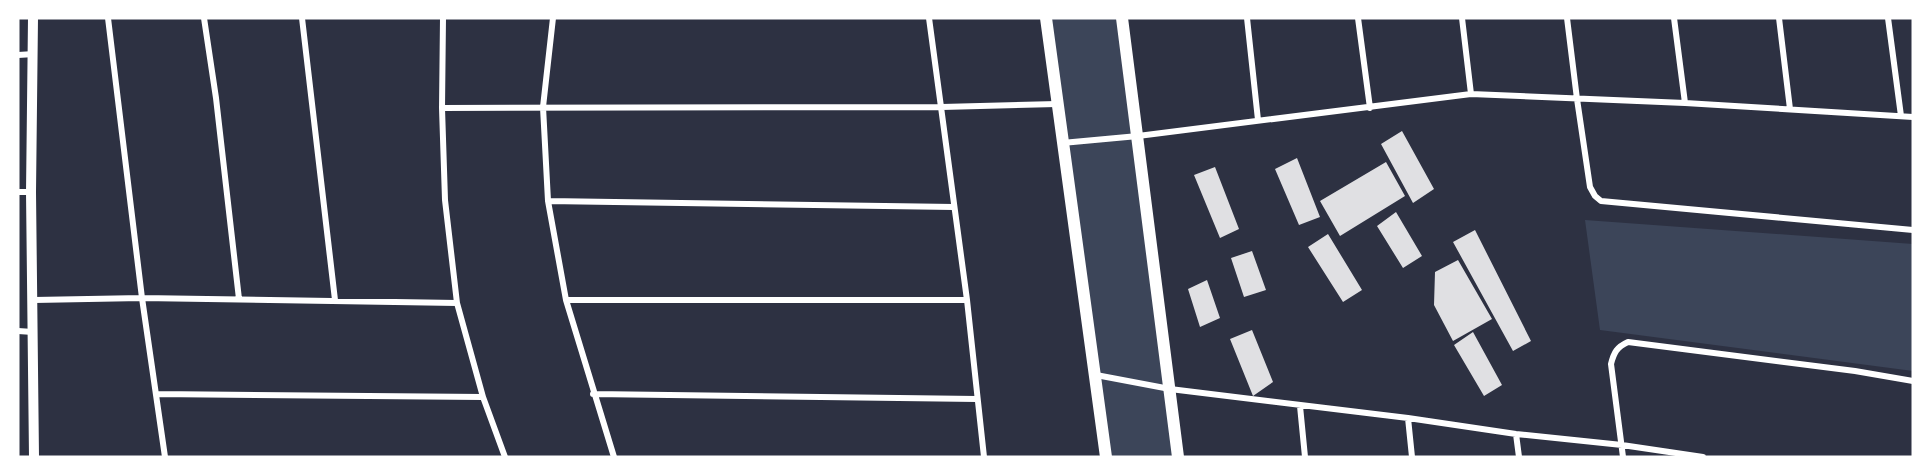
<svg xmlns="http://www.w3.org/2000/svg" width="1931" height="475" font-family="'Fira Sans Condensed',sans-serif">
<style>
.green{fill:#3c4559}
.building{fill:#e0e0e3}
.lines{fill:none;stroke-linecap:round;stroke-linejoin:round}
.minor{stroke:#fff;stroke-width:6}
.tertiary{stroke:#fff;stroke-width:10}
.secondary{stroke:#fff;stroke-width:12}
</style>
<rect width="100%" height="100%" fill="#2d3142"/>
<path class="green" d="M1044,18H1123L1177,457H1106Z
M1585,220L1913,244V371L1600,330Z"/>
<path class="building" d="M1402,131L1434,189L1413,203L1381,144Z
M1297,158L1320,217L1299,225L1275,169Z
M1386,162L1405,196L1340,236L1320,201Z
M1215,167L1239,229L1220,238L1194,175Z
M1396,212L1422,256L1403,268L1377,226Z
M1475,230L1531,341L1513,351L1453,242Z
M1328,234L1362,290L1343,302L1308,247Z
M1252,251L1266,290L1244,297L1231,258Z
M1458,260L1492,319L1453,341L1434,305L1435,272Z
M1207,280L1220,318L1200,327L1188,289Z
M1252,330L1273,382L1253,396L1230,339Z
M1473,332L1502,385L1484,396L1454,345Z"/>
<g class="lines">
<path class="minor" d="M108,18L142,298L165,457
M204,18L216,98L239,299
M302,18L335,300
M443,18L442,108L445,200L457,303L483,397L505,457
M553,18L543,107L548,201L566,300L614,457
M929,18L967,300L984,457
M1247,18L1258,120
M1358,18L1370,108
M1462,18L1471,94
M1567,18L1577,99L1590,187L1595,196L1601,201L1913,230
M1674,18L1685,103
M1779,18L1790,109
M1888,18L1901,116
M18,55L34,54
M442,108L942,107L1057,104
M1062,143L1138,136L1471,94L1685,103L1913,117
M18,192H31
M548,201L954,207
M34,300L142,298L457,303
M566,300H967
M18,331L33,332
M1096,375L1170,389L1408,418L1516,434L1622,445L1703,457
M156,394L483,397
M593,394L977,399
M1300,406L1305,457
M1408,418L1412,457
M1516,434L1519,457
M1623,457L1611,364C1614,352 1617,347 1628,342L1855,371L1913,381"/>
<path class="tertiary" d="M33,18L31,192L34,457"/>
<path class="secondary" d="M1046,18L1106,457
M1122,18L1178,457"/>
</g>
<rect width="1931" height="475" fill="none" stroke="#ffffff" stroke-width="39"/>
</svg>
